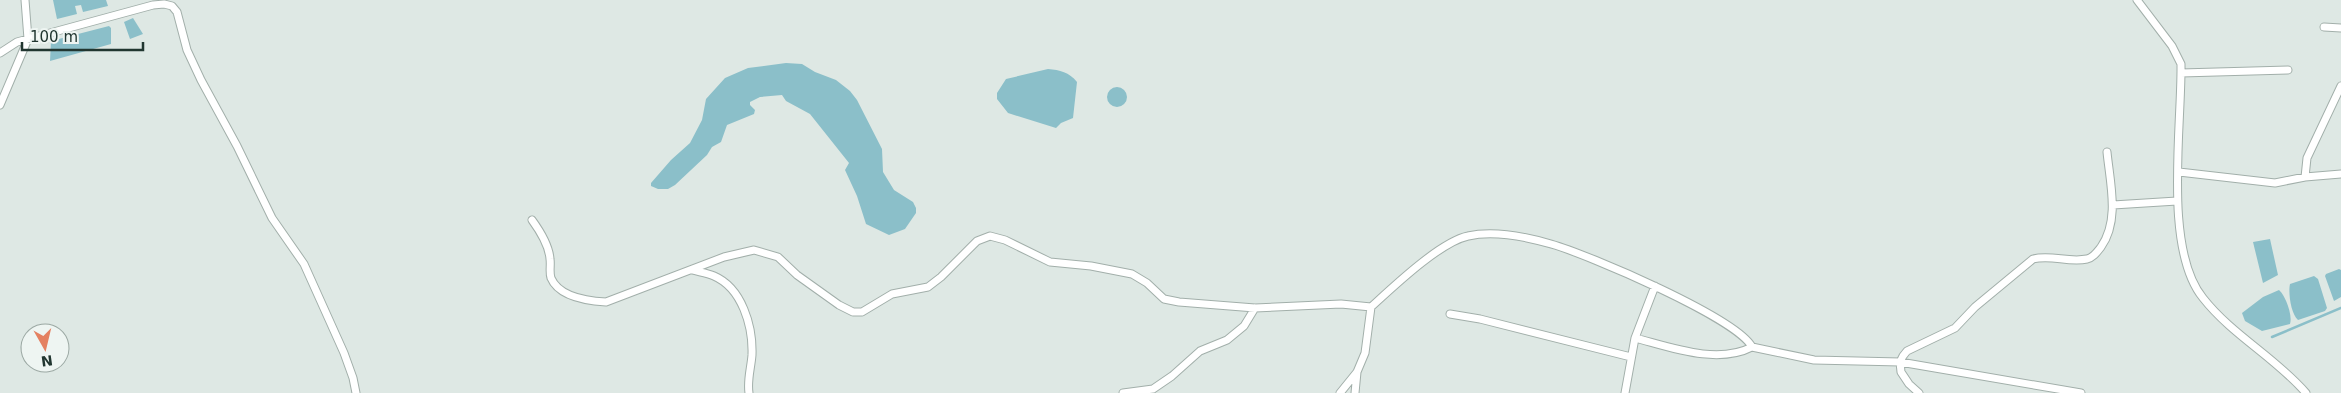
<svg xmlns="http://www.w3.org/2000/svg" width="2341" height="393" font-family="'DejaVu Sans',sans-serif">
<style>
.water{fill:#8bbfc9}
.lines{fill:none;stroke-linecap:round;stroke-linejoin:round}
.stream{stroke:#8bbfc9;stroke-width:2.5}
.street-casing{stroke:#a2afaa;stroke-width:9}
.street{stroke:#fff;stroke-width:7}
</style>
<rect width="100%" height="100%" fill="#dee8e4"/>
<path class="water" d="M53,0H106L108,6L83,12L81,5L75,6L77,14L57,19Z
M133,18L143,34L130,39L124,22Z
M109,26L111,28V44L50,61L51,41Z
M786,63L802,64L815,72L836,80L850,91L857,100L882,149L883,172L894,190L913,202L916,208V213L905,229L889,235L866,224L857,196L845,170L849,163L810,114L786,101L782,95L760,97L750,102V105L755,110L754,114L727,125L721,142L712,147L707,155L675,185L668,189H658L651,186V183L671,160L690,143L702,120L706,99L725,78L748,68Z
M1048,69C1060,70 1069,72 1077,82L1073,118L1061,123L1056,128L1008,113L997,99V93L1006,79Z
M1107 97a10 10 0 1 1 20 0a10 10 0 1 1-20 0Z
M2270,239L2278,275L2263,283L2253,242Z
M2339,269L2341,270V297L2334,301L2325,276L2326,274Z
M2314,276L2318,279L2327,308L2325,311L2298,320C2291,314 2288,293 2290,284Z
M2279,290C2285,295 2293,315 2290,324L2262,331L2245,321L2242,313L2263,297Z"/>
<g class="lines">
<path class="stream" d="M2272,337L2341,308"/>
<g class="street-casing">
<path id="street" d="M2137,0L2172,46L2181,64C2182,126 2163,249 2203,298C2232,335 2276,358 2306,393
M2324,27L2341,28
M0,53L17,42L153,5L164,4L172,6L177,12L187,50L201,80L237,146L272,218L304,264L344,353L353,378L356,393
M2181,73L2288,70
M0,105L28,39L25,0
M2179,172L2275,183L2305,177L2341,174
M2305,177L2307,158L2341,86
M2113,205L2177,201
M532,220C540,231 549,245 550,259C551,265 549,272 551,278C559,297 588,301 606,302L724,257L754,250L778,257L797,275L839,305L853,312H862L892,294L928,287L941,277L977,241L990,236L1005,240L1050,262L1091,266L1132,274L1147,283L1164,299L1179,302L1255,308L1341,304L1371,307C1393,287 1440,242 1468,236C1493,230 1527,237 1551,244C1587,254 1737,318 1752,347C1717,365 1670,347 1635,338
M692,270C699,272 707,273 714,276C742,288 753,326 752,355C751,368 747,380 749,393
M1450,314L1480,319L1631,357
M1752,347L1814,360L1900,362L2081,393
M1123,393L1153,389L1172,376L1200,351L1227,340L1244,326L1255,308
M1340,393L1357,372L1365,353L1371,307
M1355,393L1357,372
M1625,393L1635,338L1655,286
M1919,393L1909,384L1901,372L1900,362L1903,356L1907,351L1955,328L1975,307L2033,259C2051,254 2068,263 2087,259C2093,258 2097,252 2101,247C2120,220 2110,183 2107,152"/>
</g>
<use href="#street" class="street"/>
</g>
<g transform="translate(45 348) rotate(172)"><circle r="24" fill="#eef5f2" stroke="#9ca9a4"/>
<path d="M0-4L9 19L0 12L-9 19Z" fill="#e48161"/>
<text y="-8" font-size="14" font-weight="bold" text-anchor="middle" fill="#213630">N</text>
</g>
<path d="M22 42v8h121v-8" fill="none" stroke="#213630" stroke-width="2.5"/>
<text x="30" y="42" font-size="15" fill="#213630" stroke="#eef5f2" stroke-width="4" paint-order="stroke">100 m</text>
</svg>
